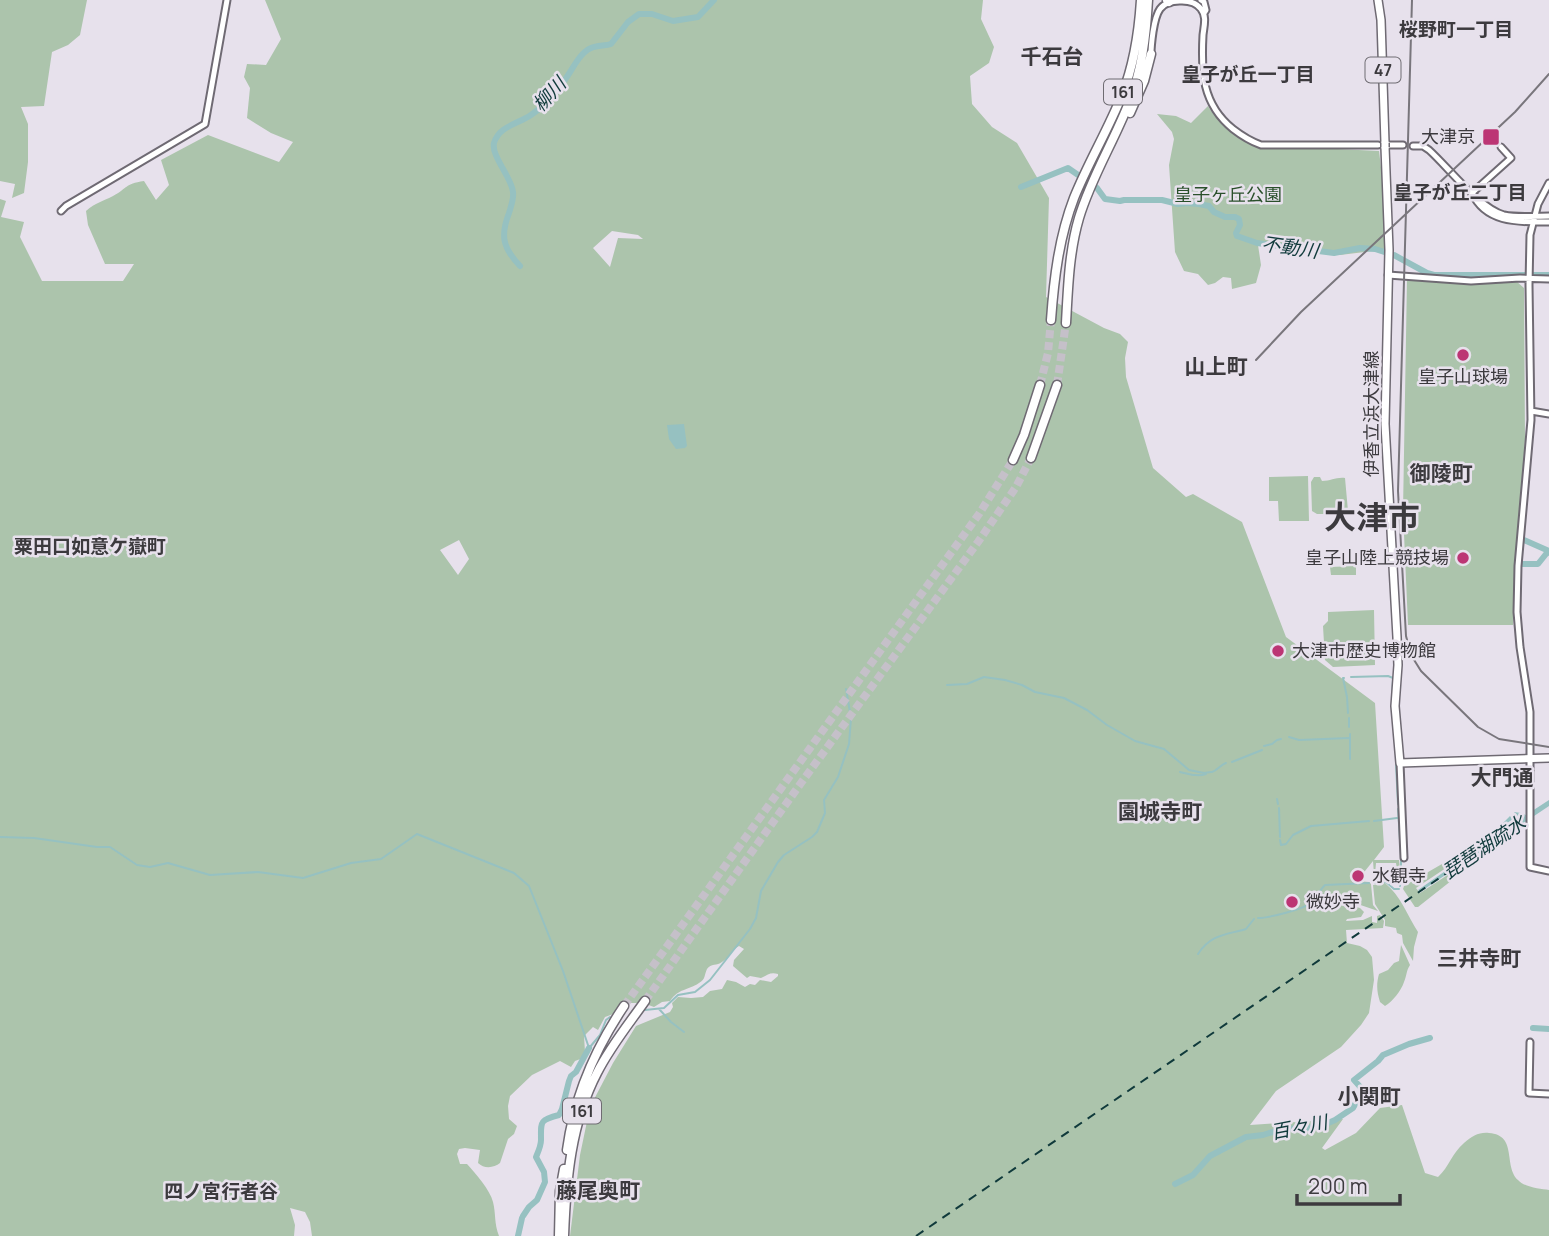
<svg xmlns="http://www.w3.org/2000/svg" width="1549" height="1236" font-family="Manrope,'Noto Sans JP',sans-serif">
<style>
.green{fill:#acc4ac;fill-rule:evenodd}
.water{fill:#96c1c1}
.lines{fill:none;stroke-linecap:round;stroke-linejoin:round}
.stream{stroke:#96c1c1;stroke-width:2}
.river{stroke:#96c1c1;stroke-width:6}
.ferry{stroke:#103a3b;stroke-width:2;stroke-dasharray:9 7;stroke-linecap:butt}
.trunk-tunnel{stroke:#c5c0c9;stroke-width:8;stroke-dasharray:8 4;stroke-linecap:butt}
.tertiary-casing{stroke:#6f6a73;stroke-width:9}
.primary-casing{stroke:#6f6a73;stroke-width:10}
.trunk-casing{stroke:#6f6a73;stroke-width:11}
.tertiary{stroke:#fff;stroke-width:5}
.primary{stroke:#fff;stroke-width:7}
.trunk{stroke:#fff;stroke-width:8}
.rail{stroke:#79767c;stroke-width:2}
.primary-bridge-casing{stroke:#6f6a73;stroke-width:10;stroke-linecap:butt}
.primary-bridge{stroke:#fff;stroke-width:7}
.poi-dot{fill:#bc3574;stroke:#e7e1ec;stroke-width:2.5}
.labels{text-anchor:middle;stroke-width:5;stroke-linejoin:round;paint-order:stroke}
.shield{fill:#e7e1ec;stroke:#6f6c72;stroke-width:2}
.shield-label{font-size:16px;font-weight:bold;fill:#3c3a3e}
.poi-label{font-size:18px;fill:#3c3a3e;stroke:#e7e1ec;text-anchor:start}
.park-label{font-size:18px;fill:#2a502b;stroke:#e7e1ec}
.street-label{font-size:18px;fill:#3c3a3e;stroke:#e7e1ec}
.neighbourhood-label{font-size:19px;font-weight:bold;fill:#3c3a3e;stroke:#e7e1ec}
.water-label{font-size:19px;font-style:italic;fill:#103a3b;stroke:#e7e1ec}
.quarter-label{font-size:21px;font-weight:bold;fill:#3c3a3e;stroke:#e7e1ec}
.town-label{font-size:32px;font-weight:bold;fill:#3c3a3e;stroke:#e7e1ec}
</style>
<rect width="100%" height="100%" fill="#e7e1ec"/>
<path class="green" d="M0,0H87L80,35L68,45L52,52L44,106L21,107L28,124V162L24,193L12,198L15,184L0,181Z
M265,0H983L981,19L994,47L989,63L970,76L972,104L992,127L1017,143L1049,198L1046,297L1104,328L1120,334L1128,342L1125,358L1126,377L1153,468L1186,497L1193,494L1242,522L1286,637L1375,703L1384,847L1374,860H1399L1400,869H1397L1396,863H1376L1375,874H1374L1373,861L1357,881L1369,882L1371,884L1373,905L1378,911L1346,900V904L1360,908L1364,912L1361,917L1347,919L1346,921L1363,920L1372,916V922L1377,923V916L1380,915L1384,921L1383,928L1346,930L1347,943L1360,946L1367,950L1372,957L1374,980L1369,1013L1361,1025L1341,1047L1276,1091L1250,1125L1343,1119L1322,1148L1325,1150L1356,1133L1380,1108L1402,1105L1425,1173L1438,1177C1449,1167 1452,1153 1464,1143C1472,1136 1479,1132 1489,1133C1518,1135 1503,1166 1518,1180C1524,1187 1540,1189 1549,1190V1236H570L580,1155L590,1107L613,1063L636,1026L670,1012L673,1007L672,1003L678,997L691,998L703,997L710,991L722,989L727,980L736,982L745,987L750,984L755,985L760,980L771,982L778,976V974C770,972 768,975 761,978L750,976L747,978L733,966L734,960L744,949L739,946C731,950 730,957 722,962C717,966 711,963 707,969C704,975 706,979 699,983C687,991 679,988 670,1001L662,1002L654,1007L643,1003H630L623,1005L616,1013L605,1017L598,1030L593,1027L584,1036L585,1052L583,1058L575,1061L571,1067L560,1061L532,1075L510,1096L508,1106L509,1119L517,1126L514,1134L508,1139L500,1163C494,1168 484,1169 478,1163L480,1150L465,1148L459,1149L457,1154L460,1164H467C476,1174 490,1190 493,1202C496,1214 494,1223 499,1236H312L310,1222L305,1212L290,1208L295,1225L294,1236H0V199L6,201L1,217L24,222L20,237L42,281H123L134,264H105L88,225L86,211C96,202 102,202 113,196C128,188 124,184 144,181L156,200L169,185L161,160L208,135L279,162L293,142L271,133L247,118L250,88L244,77L247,64L266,65L281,39ZM612,231L638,235L643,239L618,238L610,267L593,248ZM459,540L469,559L458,575L440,550Z
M1208,106C1218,123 1238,138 1257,145L1379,151L1384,192L1387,254L1373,251L1340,255L1258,245L1261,265L1256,283L1232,289L1231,278L1223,277L1215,283L1208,285L1198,274L1184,271L1175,252L1169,165L1174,139L1172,132L1157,114L1176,116L1191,123Z
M1407,279L1470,284L1516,281L1524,288L1525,440L1514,580L1513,625H1408L1403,511Z
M1308,476L1309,521H1279L1278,501H1269V477Z
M1314,477H1320L1322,481C1331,481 1336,477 1345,478L1348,511L1346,514H1317L1312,511L1311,482Z
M1356,566V575H1331L1330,567Z
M1374,610L1375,665L1333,667L1325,660L1323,626L1328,621V612Z
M1492,835L1494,836L1416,888L1420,893L1495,844L1494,847L1418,907H1415L1403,889L1404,886Z
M1385,883C1401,896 1407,915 1418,932L1414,947L1413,961L1403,943L1402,935L1397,933L1396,928L1385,926V920L1375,904L1373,885Z
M1401,945L1410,965C1406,971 1407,975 1404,982C1401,991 1393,1001 1385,1006L1380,1002C1377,992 1376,985 1379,974L1388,970L1394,963L1399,961Z"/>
<path class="water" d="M684,424L687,446L685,448L676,449L669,439L667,425Z
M1549,800V806L1420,892L1418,890L1497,835L1501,832V825L1510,816L1513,819L1505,825L1506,829L1518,822L1520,818L1514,812L1521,813L1526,815Z"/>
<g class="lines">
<path class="stream" d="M1351,677L1388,676L1393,678L1392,701
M1344,678H1343L1347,697L1348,713
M947,685L967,684L984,677L1005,680L1022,685L1035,692L1064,698L1087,710L1107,725L1135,741L1164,749L1189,770L1204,773L1211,772
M1349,718V727
M1350,734V759
M1289,737L1299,740L1349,738
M1264,746L1272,744L1277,740L1281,739
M1232,762L1262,750
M1396,765L1398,804
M1180,772C1189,774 1198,777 1206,774
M1212,772C1218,770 1220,765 1226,763
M1277,799L1278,804
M1279,808L1280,837
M1398,809L1401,855
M1374,821L1397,818
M0,837L34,838L97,847H110L137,865L150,867L168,863L210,875L258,872L303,878L351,863L381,859L417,834L514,873L529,886L563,971L589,1048
M1280,840L1281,845L1286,844L1293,835L1311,826L1369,821
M1401,870V861
M1375,883L1386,882L1394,889H1399
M1400,886L1401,874
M1258,918C1269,918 1304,909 1311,903C1316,897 1320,890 1325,885L1369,883
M1198,954C1211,934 1226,935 1246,929L1254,919
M659,1009L671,1022L684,1032
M645,1010L664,1008L678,995L695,992L710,980L750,929L756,918L761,891L778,862L784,855L812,837L817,832L825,813L824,800L838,777L849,744L851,718L846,689
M590,1047L600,1035L606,1020L610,1017"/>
<path class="river" d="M1021,187L1068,168L1097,188L1105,199L1120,201L1124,200H1162L1178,204L1187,203L1199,204L1209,206L1214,212L1225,217H1235L1239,219L1240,225L1236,233L1237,236L1257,243L1334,253L1360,248L1375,249L1394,255L1427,273L1434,275H1549
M520,266C503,248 500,236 509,213C511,206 514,199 513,192C512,178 491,156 494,143C499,126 518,124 531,115C543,107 556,93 564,81C572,71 579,53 591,48C597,45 605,46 611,44L628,22L639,14H652L673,21L698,17L714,0
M1524,540L1549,551
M1522,564H1538L1546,554L1549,552
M1533,1028L1549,1029
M1175,1184L1193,1175L1210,1156L1246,1137L1263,1135L1282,1129L1309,1128L1326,1124L1335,1120L1353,1108L1363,1090L1354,1080L1378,1061L1383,1055L1409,1044L1430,1038
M523,1216L529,1207L537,1200L545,1182L544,1172L536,1157C538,1152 541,1146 541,1140C541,1122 539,1120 559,1115L562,1109L569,1081L571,1076L576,1072L589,1048
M518,1236L522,1218"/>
<path class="ferry" d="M916,1236L1457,866"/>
<path class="trunk-tunnel" d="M1040,385L1048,353L1051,320
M1057,385L1066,323
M645,1001L801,783L978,542L1016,487L1031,458
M624,1006L979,514L1013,460"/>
<g class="tertiary-casing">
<path id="tertiary" d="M1201,0L1204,2L1206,10L1204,13
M1151,54C1151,46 1152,39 1153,32C1156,13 1159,0 1182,1C1189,1 1196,2 1201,9C1207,16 1204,26 1203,35C1201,72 1202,104 1233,129C1242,136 1250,141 1261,145H1378
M1388,145H1403
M1413,146H1423L1429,150C1448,167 1480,209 1504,215C1518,218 1535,216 1549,216
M1549,183L1538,204L1530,235L1529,285L1531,420L1518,566L1517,612L1520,647L1530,712V867L1549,871
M1472,193C1486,224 1520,222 1549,222
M1472,193L1511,158L1501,147
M61,211L66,206L205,124L227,0
M1388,275L1471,281L1520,278L1549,279
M1531,411L1549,414
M1400,763L1404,858
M1530,1042L1529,1093L1549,1094"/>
</g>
<g class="primary-casing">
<path id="primary" d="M1378,0L1381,20L1385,143
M1385,147L1389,250L1385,424L1397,637L1398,665L1395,706L1400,763L1549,758"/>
</g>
<g class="trunk-casing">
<path id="trunk" d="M1167,0L1169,2
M1130,113L1144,81L1151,54
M1051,320C1054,279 1059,237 1074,198C1088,163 1108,130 1122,95C1134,65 1139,32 1141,0
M1066,323C1068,288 1069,252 1079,218C1091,178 1113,143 1128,105C1142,72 1146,35 1148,0
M1031,458L1057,385
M1013,460L1024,435L1040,385
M567,1150C574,1098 595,1049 624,1006
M559,1236L560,1191L564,1169
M564,1236C566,1180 571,1123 597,1073C610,1047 628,1025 645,1001"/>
</g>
<use href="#tertiary" class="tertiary"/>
<use href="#primary" class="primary"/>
<use href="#trunk" class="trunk"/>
<path class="rail" d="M1412,0L1398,491L1406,636L1411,655L1421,671L1478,727L1499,739L1549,747
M1256,360L1301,312L1515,112L1549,74"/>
<g class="primary-bridge-casing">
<path id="primary-bridge" d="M1385,143V147"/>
</g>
<use href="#primary-bridge" class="primary-bridge"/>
</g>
<g class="poi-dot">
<rect x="1482" y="128" width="18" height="18" rx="3.5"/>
<circle cx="1463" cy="355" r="7"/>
<circle cx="1463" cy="558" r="7"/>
<circle cx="1278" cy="651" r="7"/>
<circle cx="1358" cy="876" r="7"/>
<circle cx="1292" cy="902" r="7"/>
</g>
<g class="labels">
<g class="shield">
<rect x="1365.5" y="57.5" width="35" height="25" rx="5"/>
<rect x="1104" y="79.5" width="38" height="25" rx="5"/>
<rect x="563" y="1098.5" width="38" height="25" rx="5"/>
</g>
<g class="shield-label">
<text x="1383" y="76">47</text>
<text x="1123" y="98">161</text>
<text x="582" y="1117">161</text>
</g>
<g class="poi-label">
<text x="1475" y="143" text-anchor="end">大津京</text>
<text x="1463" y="383" text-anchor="middle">皇子山球場</text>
<text x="1449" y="564" text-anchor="end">皇子山陸上競技場</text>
<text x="1292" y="657">大津市歴史博物館</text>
<text x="1372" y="882">水観寺</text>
<text x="1306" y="908">微妙寺</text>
</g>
<g class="park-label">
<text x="1228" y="201">皇子ヶ丘公園</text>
</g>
<g class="street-label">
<text transform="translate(1372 414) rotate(-90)" y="6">伊香立浜大津線</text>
</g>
<g class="neighbourhood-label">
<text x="1456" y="36">桜野町一丁目</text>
<text x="1248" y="81">皇子が丘一丁目</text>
<text x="1460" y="199">皇子が丘二丁目</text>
<text x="90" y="553">粟田口如意ケ嶽町</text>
<text x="221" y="1198">四ノ宮行者谷</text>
</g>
<g class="water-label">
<text transform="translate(549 94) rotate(-47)" y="7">柳川</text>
<text transform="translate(1290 247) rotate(8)" y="7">不動川</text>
<text transform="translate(1484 847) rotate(-34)" y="7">琵琶湖疏水</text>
<text transform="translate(1299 1127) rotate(-11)" y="7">百々川</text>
</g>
<g class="quarter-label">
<text x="1052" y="64">千石台</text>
<text x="1216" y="374">山上町</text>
<text x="1441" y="481">御陵町</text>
<text x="1502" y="785">大門通</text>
<text x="1160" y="819">園城寺町</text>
<text x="1479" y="966">三井寺町</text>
<text x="1369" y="1104">小関町</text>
<text x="598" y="1198">藤尾奥町</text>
</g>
<g class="town-label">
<text x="1372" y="529">大津市</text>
</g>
</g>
<path d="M1297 1194v10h103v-10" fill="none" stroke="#3c3a3e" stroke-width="3.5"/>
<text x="1308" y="1194" font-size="21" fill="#3c3a3e" stroke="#e7e1ec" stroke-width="5" paint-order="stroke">200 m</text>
</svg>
